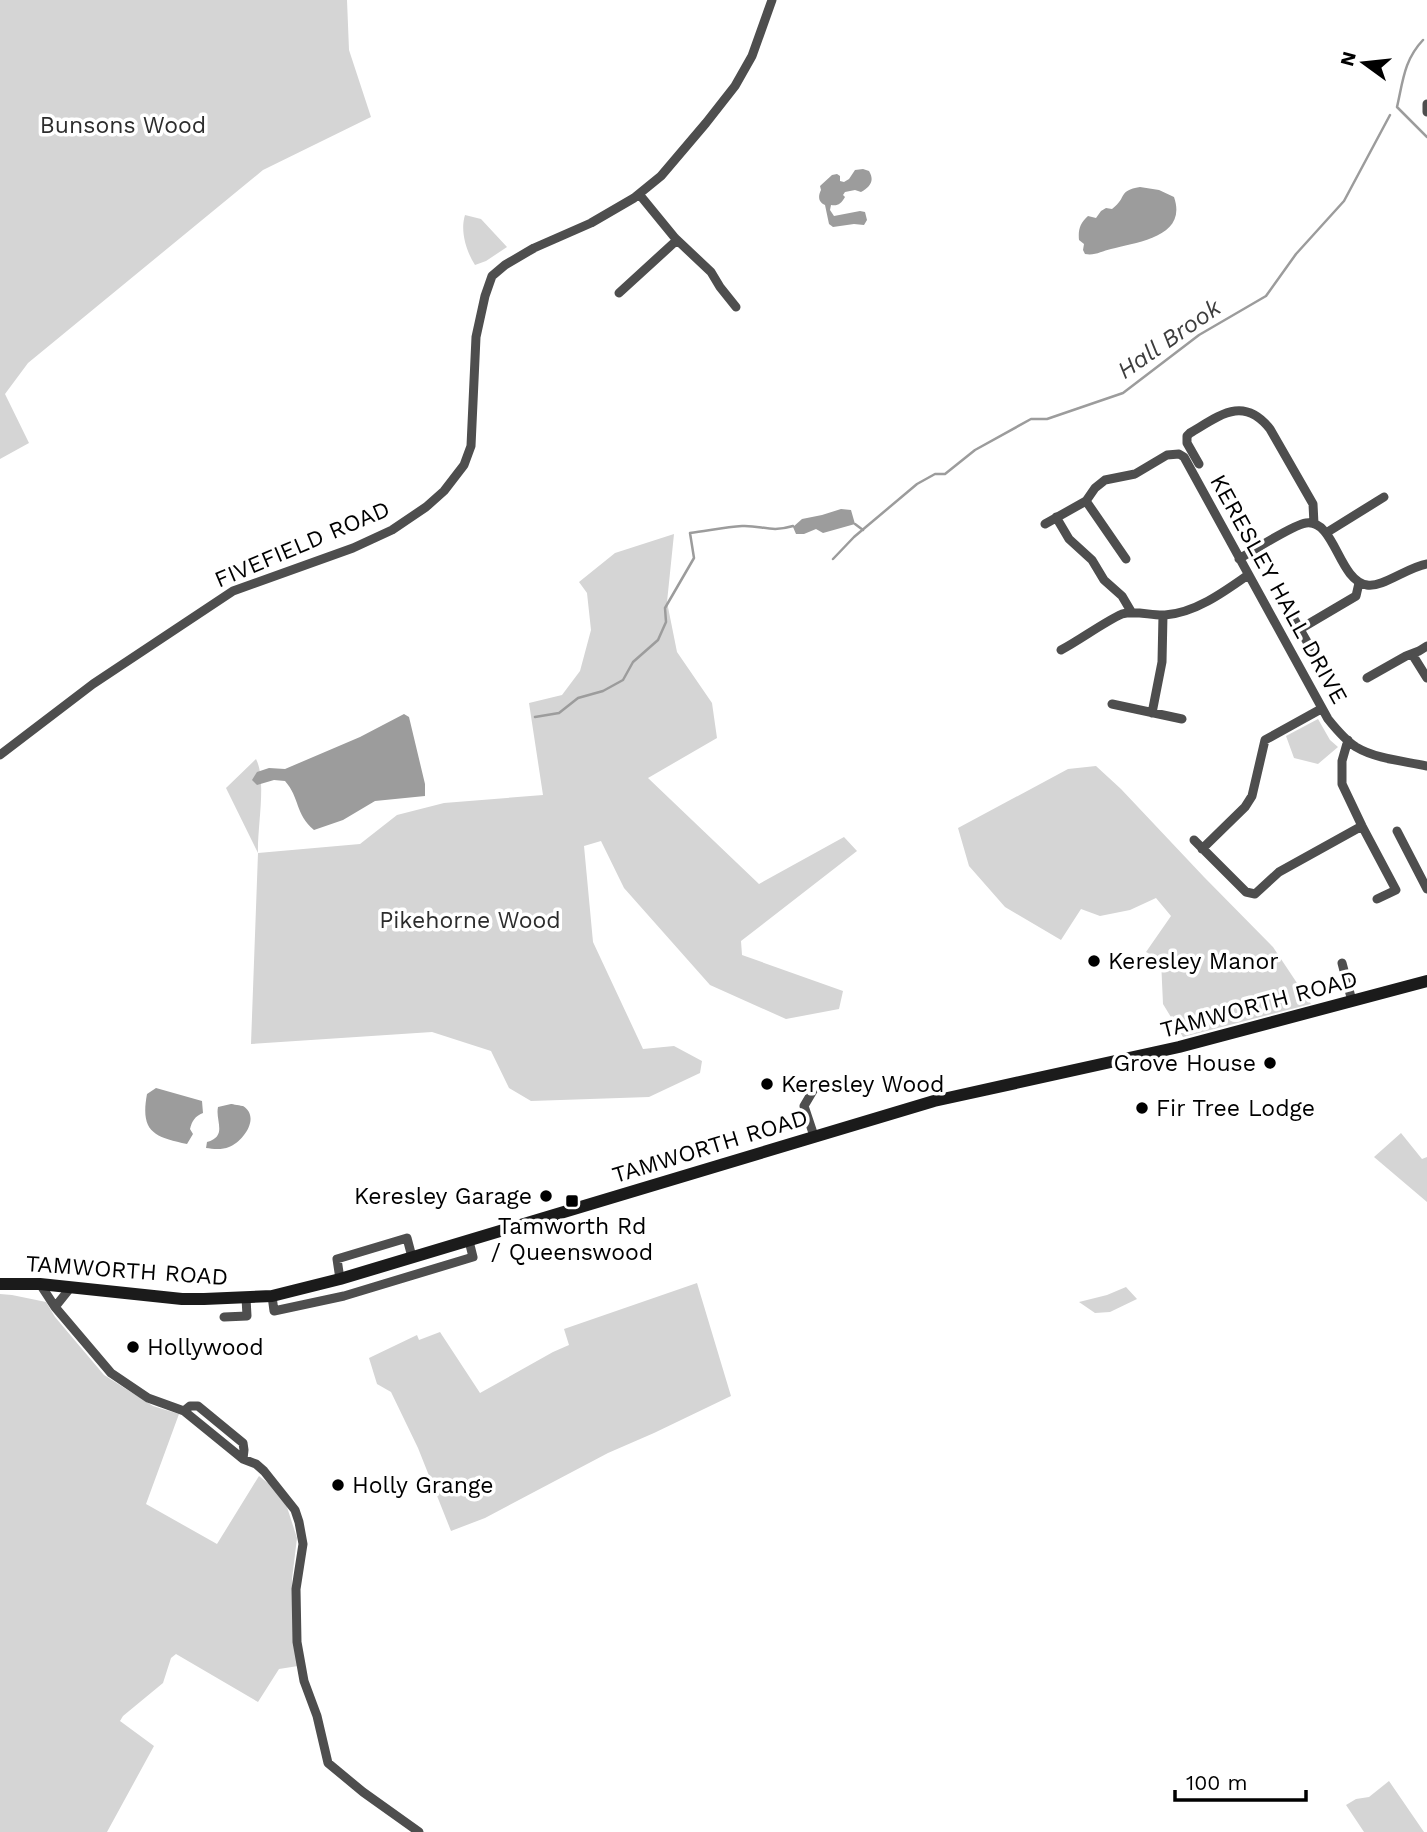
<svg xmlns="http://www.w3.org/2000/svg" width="1427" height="1832" font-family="'Work Sans',sans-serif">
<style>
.green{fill:#d5d5d5}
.water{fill:#9c9c9c}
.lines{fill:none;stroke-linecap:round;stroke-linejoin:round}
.stream{stroke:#9c9c9c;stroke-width:2.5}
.street{stroke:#4e4e4e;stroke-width:9}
.secondary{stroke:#1b1b1b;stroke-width:12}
.poi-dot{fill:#000;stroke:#fff;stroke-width:2.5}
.labels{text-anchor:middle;stroke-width:7;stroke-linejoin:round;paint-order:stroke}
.park-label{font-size:23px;fill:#2c2c2c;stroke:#fff}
.street-label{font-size:23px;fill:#000;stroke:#fff}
.poi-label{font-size:23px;fill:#000;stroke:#fff;text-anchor:start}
.water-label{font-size:24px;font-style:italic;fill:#3d3d3d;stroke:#fff}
</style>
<rect width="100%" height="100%" fill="#fff"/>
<path class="green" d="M0,0H347L349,50L371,117L263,170L28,363L5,394L29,443L0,459Z
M465,215L481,219L507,247L486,261L475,265C466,251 460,231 465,215Z
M674,534L667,602L677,652L712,703L717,738L648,778L759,884L844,837L857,851L741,941L742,955L843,991L839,1009L786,1019L710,985L624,888L601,841L584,846L593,942L643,1049L674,1046L702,1061L700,1073L649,1097L531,1101L509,1088L491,1051L432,1032L251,1044L258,853L226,788L256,759C267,780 257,828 258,853L360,844L397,815L444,803L543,795L529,703L562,695L580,671L591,630L587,593L579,582L615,553Z
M1318,719L1330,740L1338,747L1318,764L1294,758L1286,736Z
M1096,766L1121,789L1204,877L1273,947L1311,1004L1183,1037L1163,1004L1161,960L1146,952L1171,916L1156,898L1130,910L1100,916L1081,909L1061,940L1005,907L969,866L958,828L1068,769Z
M1401,1133L1422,1159L1427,1157V1202L1374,1157Z
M697,1283L731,1396L654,1433L608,1453L485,1518L451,1531L418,1448L391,1392L377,1384L369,1358L417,1335L419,1340L440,1332L480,1393L553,1352L569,1345L564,1329Z
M1126,1287L1137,1299L1110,1312L1095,1313L1079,1302L1107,1295Z
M0,1294L12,1295L46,1302L55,1317L104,1375L153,1406L179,1414L146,1504L217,1544L259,1476L269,1484L286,1504L297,1538L292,1579L293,1625L298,1666L279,1669L258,1702L176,1654L171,1658L163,1683L123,1716L120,1721L154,1746L107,1832H0Z
M1389,1781L1424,1832H1364L1346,1805L1356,1799L1369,1797Z"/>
<path class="water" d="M863,169L869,171C875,181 870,187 861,192L855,190L845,192L843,195L845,197C841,204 838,206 831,205L830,210L834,216L860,211L865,212L867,220L864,225L854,224L833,227L829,224L825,205C818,202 818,196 821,190L820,186L832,175L837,174L840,176V181L844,182L849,179L855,170Z
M1140,187L1159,190L1174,197C1188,237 1137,242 1111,249C1102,251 1095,256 1085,254L1083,250L1084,244L1079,240C1078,230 1080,223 1088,216L1096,218L1101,211L1106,208L1112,209C1128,197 1117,191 1140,187Z
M841,509L851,510L855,524L823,533L816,529L804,534H796L793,527L802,519L822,515Z
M404,714L409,717L425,784V796L375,801L343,820L314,830C295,814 300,798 285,781L274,780L257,785L252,780L257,772L269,768L285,769L360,737Z
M156,1088L202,1101L203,1113C195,1116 192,1121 190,1129L193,1134L187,1144C154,1137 140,1132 147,1094Z
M231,1104C232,1104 242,1106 243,1106C261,1117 243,1142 229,1147C222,1150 213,1149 206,1148L207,1142C228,1136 215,1121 218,1107Z"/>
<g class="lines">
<path class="stream" d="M1423,40C1404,60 1403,81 1397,107L1427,137
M855,524L863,530
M833,559L854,537L917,484L935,474H945L975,450L1031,419H1047L1123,393L1199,335L1266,296L1296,254L1344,201L1390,115
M535,717L559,713L578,698L603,691L623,680L633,662L658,640L666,622L665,608L694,558L690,533C707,531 725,527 742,526C762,525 770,533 793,526"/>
<path class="street" d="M1427,104V112
M639,194L675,238L711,272L720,287L736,307
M619,293L677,240
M1199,464L1187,443V436L1190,433C1219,416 1243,395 1270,429L1313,504L1314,524
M1086,501L1126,559
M1056,517L1069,539L1092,560L1104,580L1122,596L1132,613
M1045,524L1086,501L1095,488L1105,480L1135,474L1167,455L1179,454L1184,457L1328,719C1336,729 1345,740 1356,747C1376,759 1404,761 1427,766
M1326,533L1384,497
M1239,559C1252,551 1293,525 1306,523C1335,519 1338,580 1367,585C1382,588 1408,567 1427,564
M1290,612L1310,647
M1300,629L1356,596L1359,583
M1061,650C1080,640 1104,622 1122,614C1135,610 1152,616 1165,615C1195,613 1224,592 1248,575
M1412,654L1427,678
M1367,678L1406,656L1419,651L1427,646
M1112,704L1182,719
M1152,713L1162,662L1163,615
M1348,740L1342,761V784L1362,826L1396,890L1377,899
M0,755L93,684L233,591L353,548L392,530L426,507L444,491L464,465L471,446L476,337L485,296L492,276L505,265L534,248L591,223L634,198L661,176L706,123L735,86L752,56L772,0
M1397,831L1427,889
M1194,840L1246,892L1255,894L1279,872L1362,826
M1202,849L1245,807L1252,796L1265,740L1321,709
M1342,963L1352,1001
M814,1136L804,1106L817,1084
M340,1279L337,1259L407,1238L412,1257
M40,1284L55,1307L111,1373L148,1398L184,1411L243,1459L256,1464L264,1471L295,1510L299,1522L303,1544L296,1589L297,1642L304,1681L317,1716L328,1763L363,1792L419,1832
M272,1296L274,1311L344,1296L473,1257L469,1241
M55,1307L71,1287
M224,1317L247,1316L246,1298
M184,1411L190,1406H198L243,1443L244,1450L243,1459"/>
<path class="secondary" d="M0,1284H40L182,1299H204L272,1296L340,1279L934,1101L1179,1047L1427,981"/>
</g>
<g class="poi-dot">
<circle cx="1094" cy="961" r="7"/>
<circle cx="1270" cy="1063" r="7"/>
<circle cx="767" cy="1084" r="7"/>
<circle cx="1142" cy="1108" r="7"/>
<circle cx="546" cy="1196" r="7"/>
<rect x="565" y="1194" width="14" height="14" rx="3.5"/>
<circle cx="133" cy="1347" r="7"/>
<circle cx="338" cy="1485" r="7"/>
</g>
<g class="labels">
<g class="park-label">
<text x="123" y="133">Bunsons Wood</text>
<text x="470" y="928">Pikehorne Wood</text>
</g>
<g class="street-label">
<text transform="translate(302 544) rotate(-23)" y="8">FIVEFIELD ROAD</text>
<text transform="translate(1279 589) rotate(61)" y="8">KERESLEY HALL DRIVE</text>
<text transform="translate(1259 1004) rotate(-15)" y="8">TAMWORTH ROAD</text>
<text transform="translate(710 1146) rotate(-17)" y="8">TAMWORTH ROAD</text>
<text transform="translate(127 1270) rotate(4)" y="8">TAMWORTH ROAD</text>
</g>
<g class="poi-label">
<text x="1108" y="969">Keresley Manor</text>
<text x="1256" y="1071" text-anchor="end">Grove House</text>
<text x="781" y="1092">Keresley Wood</text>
<text x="1156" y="1116">Fir Tree Lodge</text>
<text x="532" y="1204" text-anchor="end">Keresley Garage</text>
<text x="572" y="1234" text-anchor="middle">Tamworth Rd<tspan x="572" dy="26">/ Queenswood</tspan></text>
<text x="147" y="1355">Hollywood</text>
<text x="352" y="1493">Holly Grange</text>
</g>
<g class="water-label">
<text transform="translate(1169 339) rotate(-35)" y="8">Hall Brook</text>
</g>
</g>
<g transform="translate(1364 63) rotate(285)" stroke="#ffffff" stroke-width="5" paint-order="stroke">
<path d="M0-5L12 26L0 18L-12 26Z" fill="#000000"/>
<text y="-10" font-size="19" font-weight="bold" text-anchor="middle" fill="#000000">N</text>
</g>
<path d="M1175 1790v10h131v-10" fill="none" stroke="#000000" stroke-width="3.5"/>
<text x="1186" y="1790" font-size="21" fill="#000000" stroke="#ffffff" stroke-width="5" paint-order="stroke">100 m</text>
</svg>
